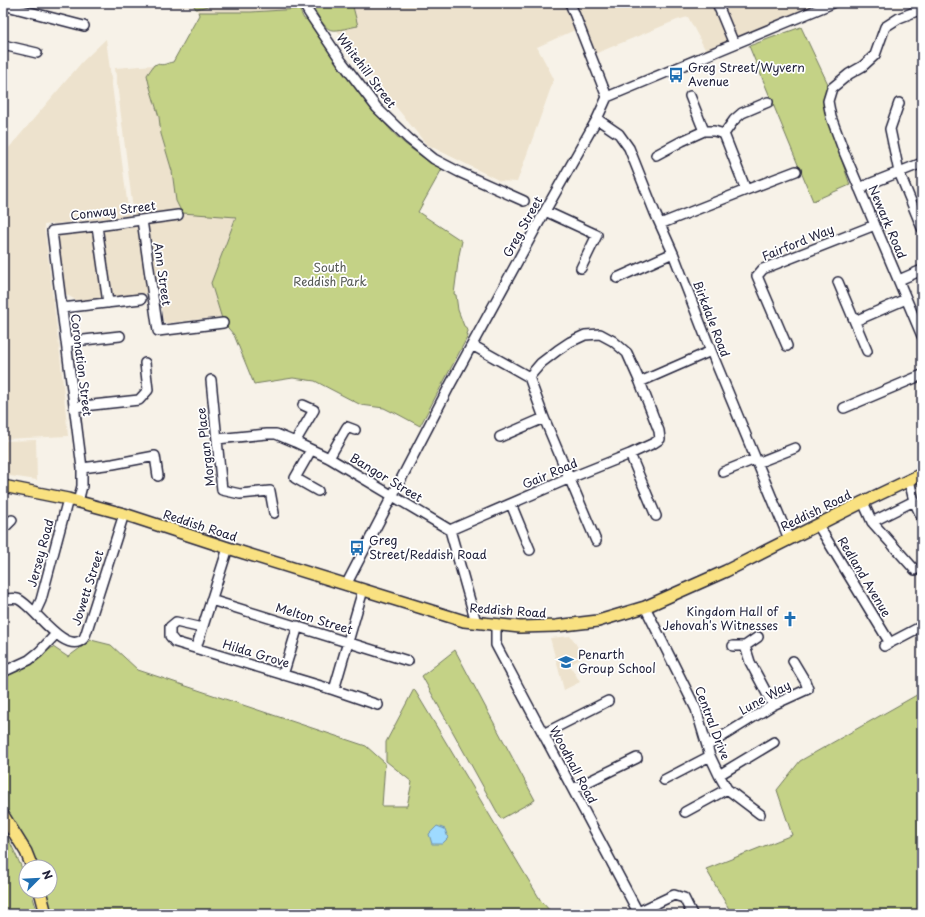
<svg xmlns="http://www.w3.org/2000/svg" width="925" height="917" font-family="'Playpen Sans',sans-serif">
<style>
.built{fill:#ede2cd}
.green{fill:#c4d286;stroke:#737a60}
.water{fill:#9edaff;stroke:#6c90b1}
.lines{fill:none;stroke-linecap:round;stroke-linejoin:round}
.minor-casing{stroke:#22223b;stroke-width:12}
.major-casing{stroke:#22223b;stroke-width:14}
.minor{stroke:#fff;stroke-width:9}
.major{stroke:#f9e181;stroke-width:11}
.labels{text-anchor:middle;stroke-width:3.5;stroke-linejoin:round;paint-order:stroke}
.poi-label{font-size:12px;fill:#22223b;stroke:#fff;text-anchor:start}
.street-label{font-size:12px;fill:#22223b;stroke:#fff}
.park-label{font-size:12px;fill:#535752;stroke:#fff}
</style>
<rect width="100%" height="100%" fill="#f7f2e8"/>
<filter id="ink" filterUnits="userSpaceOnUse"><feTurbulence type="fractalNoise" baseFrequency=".025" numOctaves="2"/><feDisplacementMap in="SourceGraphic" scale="8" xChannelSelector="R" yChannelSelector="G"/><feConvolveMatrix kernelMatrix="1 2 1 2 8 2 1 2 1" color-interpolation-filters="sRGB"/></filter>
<g filter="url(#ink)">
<path class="built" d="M192,3H287V10L249,12H198Z
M319,3H822L706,51L688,17L677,20L592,55L577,29L537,47L554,79L517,182L500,181L426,144L363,66L338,32Z
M106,39L129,216L44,225L60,354L68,436L3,439V356H7L3,355V157L9,150L8,149L82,62Z
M154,65L147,75L149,84L159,117L161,134L172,171L176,201L236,217L211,283L222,317L167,323L164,322L163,319L159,292L113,298L77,301L64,293L56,233L135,226L115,68Z
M36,440L37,480L3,475V441Z
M570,636L573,639L581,653L579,657L580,659L570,665L580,682L564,690L550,638Z"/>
<path class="green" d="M192,3H220L196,9Z
M311,3H352L358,26C351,27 338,31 332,30C323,29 316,11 311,3Z
M299,9L304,19H307C325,47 344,73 365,99C377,114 389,130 404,143C416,153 429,161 442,169L418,212L462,241L459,255L454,294L456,295L458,310L464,326C467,328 468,329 468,332L467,333L468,336L420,426L392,411V412L384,408L361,405L315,381L293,378L254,384L234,335L223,322L211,283L236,217L182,213L176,201L172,171L161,134L159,117L149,84L147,75L154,65L157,64C165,66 166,63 173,62L199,15L198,12H251Z
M801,27L828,84L823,105L850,185L813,201L749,46Z
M91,640L111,645L138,670L366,746L385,763L382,806H407L412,782L386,761V742L414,689L541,901L553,914H52L46,891H50V867H38L24,838L3,804V676L20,670L53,647L68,657Z
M455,650L535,800L501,819L422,676Z
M922,692V914H732L706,869L792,835L777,790L800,761Z
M3,827L26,877V891H31L38,914H3Z"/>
<path class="water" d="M437,826L445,829L448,838L442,844H432L429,834Z"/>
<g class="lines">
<g class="minor-casing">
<path id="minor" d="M303,3L309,13L342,62L377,108L409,139L434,159L459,172L524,201
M570,3L607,97
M717,3L734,44
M3,5L84,26
M922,9L899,18L885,27L875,55L863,66L849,74L832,88L828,101L831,117L844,152L922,336
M3,45L37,53
M690,96L704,131
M899,103L890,129L899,172L922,228
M597,119L619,134L629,148L655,213L673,253L711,351L789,539
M724,134L734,120L742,113L768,102
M656,155L682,141L704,131H714L724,134L746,190
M859,188L922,163
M545,211L597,235L581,268
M142,220L158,331L223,323
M660,224L746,190L796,171
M97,226L108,303
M617,278L673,253
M899,280L922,270
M838,282L867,351
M62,308L141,299
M855,321L906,299
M66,342L120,336
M472,345L529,377L544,418L596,541
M787,346L757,276L763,269L875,225
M211,380L222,490L240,494L270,491L274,513
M640,382L711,351
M74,407L139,400L148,390L145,363
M844,408L922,375
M500,437L544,418
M217,439L267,434H276L295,442L329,458L450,530L476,622
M295,442L314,410L303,405
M311,450L295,478L318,491
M630,454L656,516
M329,458L347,427L355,430
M757,463L795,448
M82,468L113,464L155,456L158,476
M723,472L755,459
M909,480L914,501L922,518
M78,502L82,486V468L52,231L97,226L178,215
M863,502L872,522L915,570
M511,504L530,550
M872,522L914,501
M818,525L890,643
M3,526H6L12,520
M450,530L570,478L630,454L654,443L660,439L659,431L640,382L627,353L613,341L600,334L585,335L570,342L558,350L541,363L529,377
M346,585L450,385L545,211L597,119L607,97L833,3
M3,599C8,599 14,598 18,599C34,606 65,656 83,639C85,637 86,633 87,630L124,514
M211,600L408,661
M645,607L696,709L710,756L719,775L727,789L760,814
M35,613L41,600L68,499
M496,624V645L639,914
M202,628L176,622L170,627V636L175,642L334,690L378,705
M733,646H745L750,662L773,705
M745,646L758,637
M884,646L922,626
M196,648L228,548
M3,672L29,660L39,652L56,634
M283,675L298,626
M334,690L363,590
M543,734L608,701
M707,746L773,705L808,689L805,681L793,661
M719,775L774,742
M664,780L710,756
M573,789L637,758
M685,812L727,789
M638,912L674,895L684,898L692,914"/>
</g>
<g class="major-casing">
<path id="major" d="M3,486L68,499L124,514L228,548L464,621L520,627L556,626L598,621L645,607L726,571L863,502L922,474
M3,815L26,852L32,867
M40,891L46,914"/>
</g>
<use href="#minor" class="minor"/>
<use href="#major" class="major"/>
</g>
</g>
<defs>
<g id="bus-bare" transform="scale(1.2)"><path d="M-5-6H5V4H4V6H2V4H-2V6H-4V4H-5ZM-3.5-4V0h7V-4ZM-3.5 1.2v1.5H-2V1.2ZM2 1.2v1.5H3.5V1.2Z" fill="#1f6fb2" stroke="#fff" stroke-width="2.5" paint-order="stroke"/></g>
<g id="church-bare" transform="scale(1.2)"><path d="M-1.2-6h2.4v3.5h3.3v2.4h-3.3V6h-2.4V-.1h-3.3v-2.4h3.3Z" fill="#1f6fb2" stroke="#fff" stroke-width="2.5" paint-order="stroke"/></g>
<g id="school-bare" transform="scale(1.2)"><path d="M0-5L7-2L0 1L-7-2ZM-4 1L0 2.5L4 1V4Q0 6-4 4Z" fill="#1f6fb2" stroke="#fff" stroke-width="2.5" paint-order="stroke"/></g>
</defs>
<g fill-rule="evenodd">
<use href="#bus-bare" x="676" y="75"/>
<use href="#bus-bare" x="357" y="548"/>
<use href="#church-bare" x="790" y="619"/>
<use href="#school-bare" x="566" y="662"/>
</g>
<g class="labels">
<g class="poi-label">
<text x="688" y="72">Greg Street/Wyvern<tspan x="688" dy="14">Avenue</tspan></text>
<text x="369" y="545">Greg<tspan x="369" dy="14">Street/Reddish Road</tspan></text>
<text x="778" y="616" text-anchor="end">Kingdom Hall of<tspan x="778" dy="14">Jehovah's Witnesses</tspan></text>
<text x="578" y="659">Penarth<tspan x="578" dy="14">Group School</tspan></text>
</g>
<g class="street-label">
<text transform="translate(366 71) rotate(53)" y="4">Whitehill Street</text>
<text transform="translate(113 211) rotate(-7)" y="4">Conway Street</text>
<text transform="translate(887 222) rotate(67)" y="4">Newark Road</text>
<text transform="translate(523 227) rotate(-61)" y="4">Greg Street</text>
<text transform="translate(798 243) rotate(-22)" y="4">Fairford Way</text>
<text transform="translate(162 274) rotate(82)" y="4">Ann Street</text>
<text transform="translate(711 319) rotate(69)" y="4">Birkdale Road</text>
<text transform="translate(81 365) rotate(83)" y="4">Coronation Street</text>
<text transform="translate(206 447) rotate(-97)" y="4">Morgan Place</text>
<text transform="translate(550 474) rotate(-23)" y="4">Gair Road</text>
<text transform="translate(386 478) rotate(31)" y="4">Bangor Street</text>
<text transform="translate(816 511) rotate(-26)" y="4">Reddish Road</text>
<text transform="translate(200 526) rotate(18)" y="4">Reddish Road</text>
<text transform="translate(41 553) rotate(-75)" y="4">Jersey Road</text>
<text transform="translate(864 577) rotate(59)" y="4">Redland Avenue</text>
<text transform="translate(88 588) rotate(-72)" y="4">Jowett Street</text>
<text transform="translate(508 611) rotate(4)" y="4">Reddish Road</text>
<text transform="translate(314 619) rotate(17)" y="4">Melton Street</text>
<text transform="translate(256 654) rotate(17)" y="4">Hilda Grove</text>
<text transform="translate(765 698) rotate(-29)" y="4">Lune Way</text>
<text transform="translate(712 723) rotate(69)" y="4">Central Drive</text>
<text transform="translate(573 765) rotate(62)" y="4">Woodhall Road</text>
</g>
<g class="park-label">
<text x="330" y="272">South<tspan x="330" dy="14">Reddish Park</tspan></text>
</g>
</g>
<rect width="925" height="917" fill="none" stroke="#fff" stroke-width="16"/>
<rect x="8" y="8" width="909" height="901" fill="none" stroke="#22223b" stroke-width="1.5" filter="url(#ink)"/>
<g transform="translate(38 879) rotate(66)"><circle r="19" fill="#ffffff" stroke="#a7a7b1"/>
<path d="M0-3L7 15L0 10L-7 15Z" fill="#1f6fb2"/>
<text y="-6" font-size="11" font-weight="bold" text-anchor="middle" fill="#22223b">N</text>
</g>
</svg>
